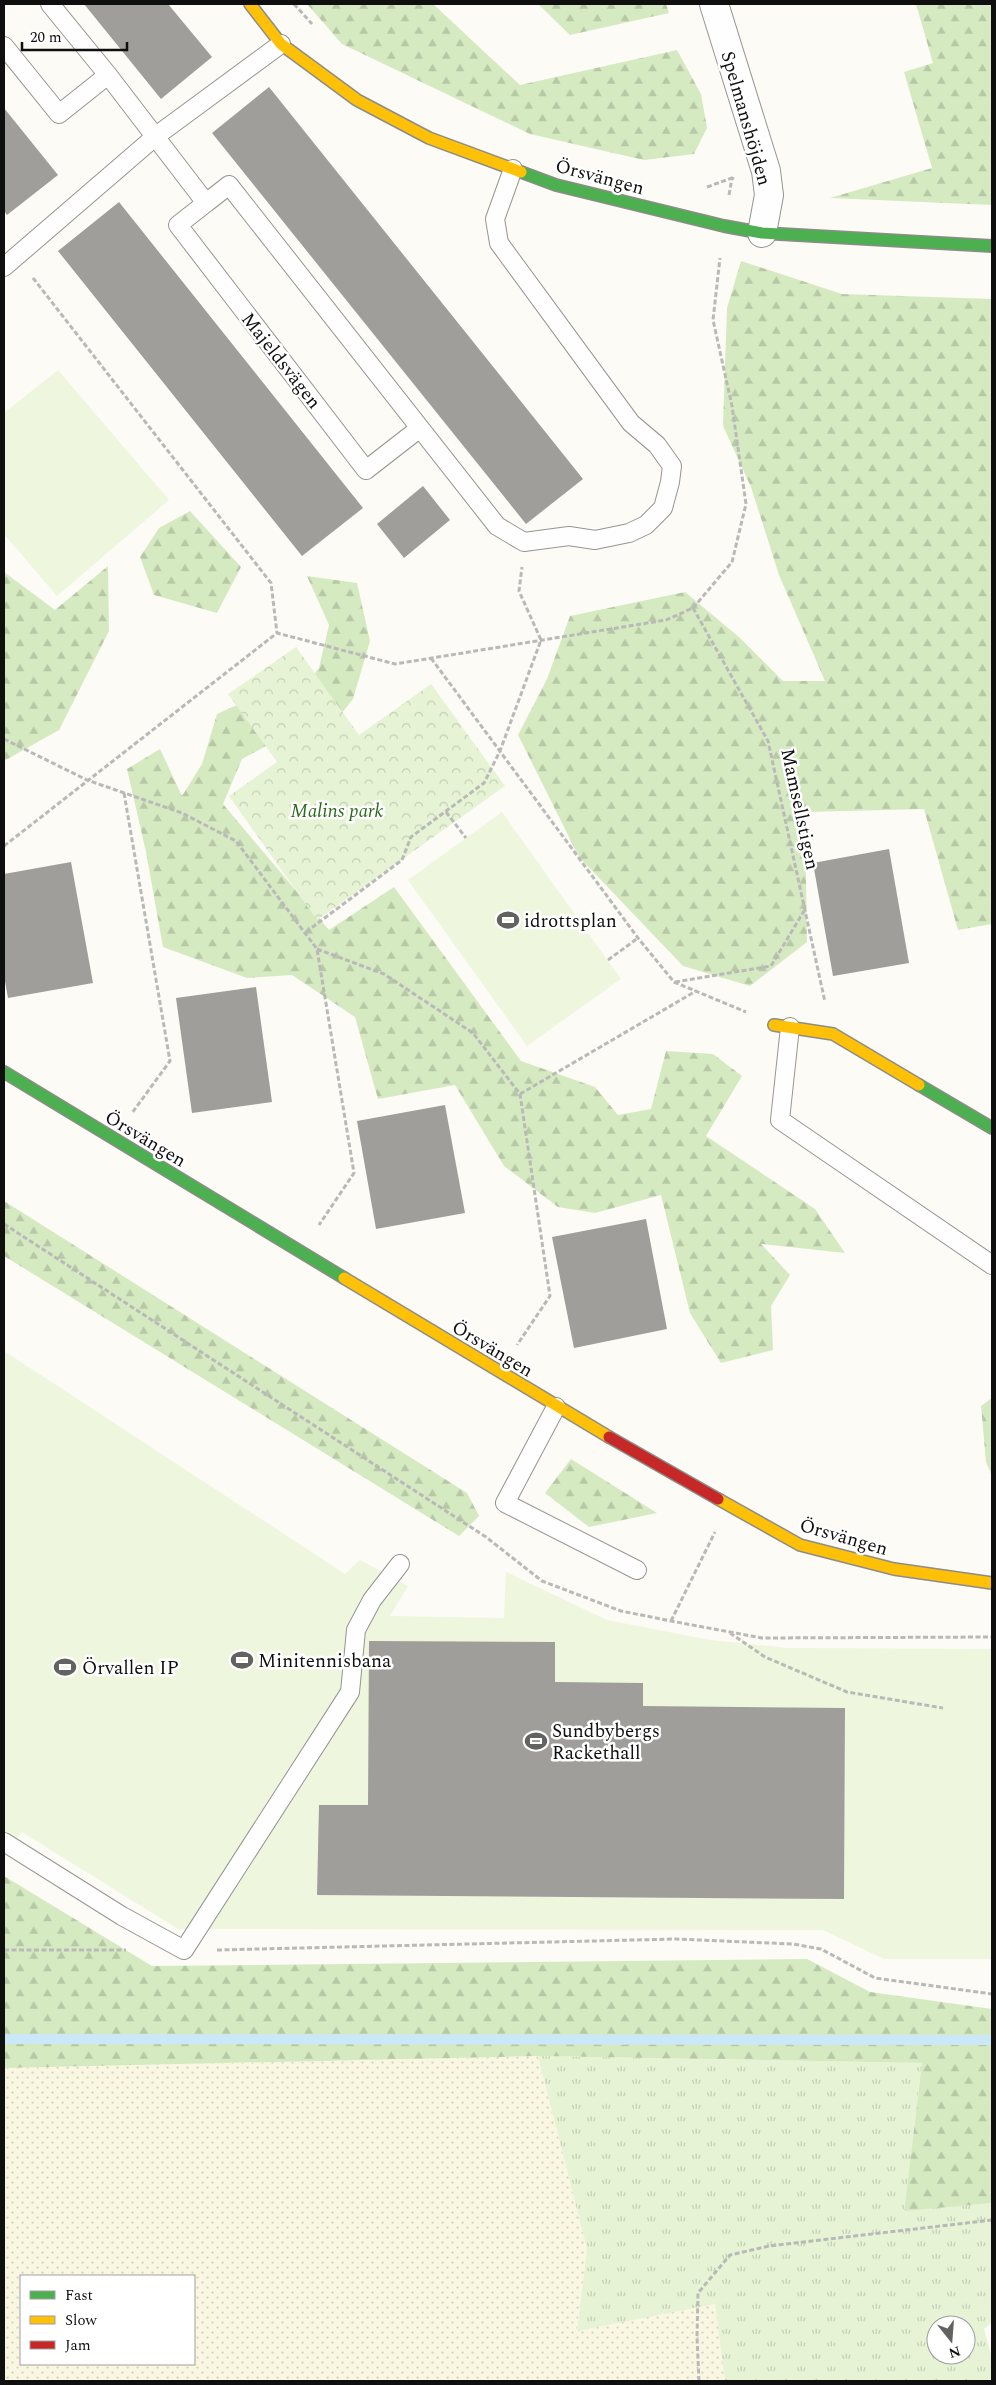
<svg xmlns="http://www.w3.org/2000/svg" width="996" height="2385" font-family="Spectral,serif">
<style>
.farmland{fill:url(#farmland-dots);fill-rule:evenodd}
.grass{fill:url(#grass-tufts);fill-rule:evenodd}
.forest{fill:url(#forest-firs)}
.park{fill:url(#park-crowns)}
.pitch{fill:#eff6de}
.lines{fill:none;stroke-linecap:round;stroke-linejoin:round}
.stream{stroke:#cae8f8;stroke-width:10}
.building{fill:#a09e9a}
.lane-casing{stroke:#969593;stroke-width:20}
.street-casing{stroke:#969593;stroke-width:30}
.fast-casing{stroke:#8c8c89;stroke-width:14}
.slow-casing{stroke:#8c8c89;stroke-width:14}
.jam-casing{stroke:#8c8c89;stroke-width:14}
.path{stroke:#b9b9b8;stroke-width:3;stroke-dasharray:5 2.5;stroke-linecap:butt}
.lane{stroke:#fffefe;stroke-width:18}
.street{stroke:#fffefe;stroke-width:28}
.fast{stroke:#4caf50;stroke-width:11}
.slow{stroke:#ffc107;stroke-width:11}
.jam{stroke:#c62828;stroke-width:11}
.labels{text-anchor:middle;stroke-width:5;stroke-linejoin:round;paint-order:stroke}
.street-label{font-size:19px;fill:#0f0f0f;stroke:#fff}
.park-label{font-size:19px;font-style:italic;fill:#2d6b1c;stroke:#fff}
.poi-label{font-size:19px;fill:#0f0f0f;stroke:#fff;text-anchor:start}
</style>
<defs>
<pattern id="farmland-dots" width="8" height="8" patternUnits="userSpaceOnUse" patternTransform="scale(1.25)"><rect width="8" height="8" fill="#f9f7e1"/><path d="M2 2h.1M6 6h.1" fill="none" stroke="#d4d3c0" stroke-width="1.8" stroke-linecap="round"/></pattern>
<pattern id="grass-tufts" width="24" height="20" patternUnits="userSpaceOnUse" patternTransform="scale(1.25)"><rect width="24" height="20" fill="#e6f3d4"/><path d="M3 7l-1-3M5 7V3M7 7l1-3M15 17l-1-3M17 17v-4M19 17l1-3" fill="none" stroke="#c4cfb5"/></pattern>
<pattern id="forest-firs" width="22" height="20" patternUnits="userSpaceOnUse" patternTransform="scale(1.25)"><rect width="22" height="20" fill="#d6eac2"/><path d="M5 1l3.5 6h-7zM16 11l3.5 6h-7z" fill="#b6c8a6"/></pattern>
<pattern id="park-crowns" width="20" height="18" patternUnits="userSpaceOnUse" patternTransform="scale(1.25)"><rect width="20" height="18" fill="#e6f3d4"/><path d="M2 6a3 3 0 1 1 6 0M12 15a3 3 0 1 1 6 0" fill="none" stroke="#c4cfb5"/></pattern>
</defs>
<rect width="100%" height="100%" fill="#fcfbf5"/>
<path class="farmland" d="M538,2056L587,2249L577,2330L715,2304L725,2381H4V2068ZM21,2276H194V2364H21Z"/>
<path class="grass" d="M538,2056L922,2063L904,2210L992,2203V2322L984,2329L992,2358V2381H725L715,2304L577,2331L587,2249ZM936,2325H966V2355H936Z"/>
<path class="forest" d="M307,4H433L520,85L677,50L701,94L707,128L694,154L644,160L530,134L342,44Z
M538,4H666L669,13L570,35Z
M916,4H992V205L830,198L932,168L904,72L933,63Z
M741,261L842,294L992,299V924L958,930L924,809L805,812L807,942L750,986L683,966L579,857L518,735L547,679L570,616L685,592L740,638L783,681H825L779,575L751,487L723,426L727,308Z
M190,511L241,567L217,613L154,595L140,557L159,528Z
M108,566L109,631L59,730L4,761V572L55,610Z
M307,576L357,583L370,641L353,699L326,733L287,735L242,759L223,804L329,930L394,887L521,1061L595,1087L618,1115L651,1109L666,1051L713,1054L742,1076L706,1136L815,1209L845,1253L761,1244L790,1275L771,1306L773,1350L721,1363L690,1313L661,1195L595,1213L558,1207L504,1166L455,1085L378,1099L355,1017L292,975L247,978L163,947L146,852L127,769L160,749L182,796L202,764L217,714L257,696L294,700L319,668L329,625Z
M4,1201L467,1493L479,1516L459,1536L4,1256Z
M992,1398V1476L986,1462L981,1406Z
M571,1459L657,1513L589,1527L545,1493Z
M4,1876L152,1966L807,1959L870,1992L992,2009V2203L904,2211L922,2063L538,2056L5,2068Z"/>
<path class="park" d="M296,647L359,735L431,684L505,786L317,920L229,796L277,762L228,694Z"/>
<path class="pitch" d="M58,370L169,500L57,596L4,534V413Z
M502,812L621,979L527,1046L408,880Z
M4,1351L345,1574L360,1560L408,1586L390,1616L504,1618L506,1572L607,1620L710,1640L788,1648L992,1649V1959H884L823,1930L178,1929L22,1832L4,1854Z"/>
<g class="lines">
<path class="stream" d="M4,2039L992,2040"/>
</g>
<path class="building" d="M84,4H168L212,57L161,99Z
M269,87L583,479L526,524L212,133Z
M4,108L58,175L7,215L4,211Z
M119,202L363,508L302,556L58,251Z
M423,486L450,520L404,558L377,524Z
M889,849L909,963L833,976L813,863Z
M71,862L93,983L8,998L4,976V874Z
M256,987L272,1102L192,1113L176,998Z
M445,1105L465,1213L376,1229L357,1121Z
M646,1219L667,1329L574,1348L552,1237Z
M369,1641L555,1642V1682L643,1683V1706L845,1708L844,1899L317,1895L319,1805H368Z"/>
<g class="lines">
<g class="lane-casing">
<path id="lane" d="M50,4L108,75L206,203L229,185L497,526L524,542L569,536L595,540L629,533L646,525L663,508L670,482L672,466L657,445L631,423L499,243L495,219L513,169
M4,46L59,114L108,75
M206,203L178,225L366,470L420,428
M4,267L156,136L281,44
M790,1027L780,1120L992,1265
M556,1407L505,1503L637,1570
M4,1842L122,1916L184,1950L350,1692L356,1630L372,1600L400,1564"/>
</g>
<g class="street-casing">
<path id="street" d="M714,4L766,171L769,195L762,233"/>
</g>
<g class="fast-casing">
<path id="fast" d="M521,172L556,185L724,226L762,233L992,246
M4,1072L344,1278
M919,1085L992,1128"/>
</g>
<g class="slow-casing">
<path id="slow" d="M250,4L281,44L357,100L429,138L521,172
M774,1025L833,1034L919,1085
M344,1278L609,1437
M718,1499L800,1545L894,1569L992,1583"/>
</g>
<g class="jam-casing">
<path id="jam" d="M609,1437L718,1499"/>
</g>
<path class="path" d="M294,4L312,24
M707,187L732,178
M729,195L732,178L734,179
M33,278L271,583L277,633
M693,608L768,741L825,1002
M431,658L638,938L674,982L746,1012
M4,739L87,780L182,813L236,841L317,949L354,1173L319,1225
M124,793L170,1061L132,1113
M446,812L466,838
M4,846L277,633L395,664L666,620L693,608L732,562L746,504L732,406L713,320L720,258
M306,932L402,860L411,837L484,783L500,751L541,640L519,591L522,567
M317,949L384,974L473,1033L520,1094L550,1296L517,1345
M608,960L638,938
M675,982L771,966L804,911
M520,1094L696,991
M4,1224L486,1537L542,1581L621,1611L671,1621L762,1638L992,1637
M671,1621L715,1532
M730,1633L765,1657L847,1692L943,1708
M4,1950H126
M217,1950L676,1939L793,1944L821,1949L875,1978L992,1994
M699,2381L697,2337L698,2293L730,2255L769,2246L992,2220"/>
<use href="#lane" class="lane"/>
<use href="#street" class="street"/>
<use href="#fast" class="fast"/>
<use href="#slow" class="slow"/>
<use href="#jam" class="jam"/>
</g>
<defs>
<g id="stadium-bare" transform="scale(1.725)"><path d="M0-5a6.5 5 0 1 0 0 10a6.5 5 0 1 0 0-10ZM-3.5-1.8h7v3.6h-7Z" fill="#626260" stroke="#fff" stroke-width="2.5" paint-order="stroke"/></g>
</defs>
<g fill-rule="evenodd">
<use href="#stadium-bare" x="508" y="920"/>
<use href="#stadium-bare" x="242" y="1660"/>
<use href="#stadium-bare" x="65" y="1667"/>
<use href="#stadium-bare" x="536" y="1741"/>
</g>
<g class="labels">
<g class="street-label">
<text transform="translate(747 118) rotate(74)" y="7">Spelmanshöjden</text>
<text transform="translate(600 176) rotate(15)" y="7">Örsvängen</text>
<text transform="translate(282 360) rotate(52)" y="7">Majeldsvägen</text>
<text transform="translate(801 809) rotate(78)" y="7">Mamsellstigen</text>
<text transform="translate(146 1138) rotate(31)" y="7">Örsvängen</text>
<text transform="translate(493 1348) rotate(31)" y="7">Örsvängen</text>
<text transform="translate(844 1536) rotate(16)" y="7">Örsvängen</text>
</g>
<g class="park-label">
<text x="337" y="817">Malins park</text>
</g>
<g class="poi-label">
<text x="524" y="927">idrottsplan</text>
<text x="258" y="1667">Minitennisbana</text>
<text x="82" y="1674">Örvallen IP</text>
<text x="552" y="1737">Sundbybergs<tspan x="552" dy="22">Rackethall</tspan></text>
</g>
</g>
<rect width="996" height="2385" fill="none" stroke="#0f0f0f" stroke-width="10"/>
<rect x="20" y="2275" width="175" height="90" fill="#ffffff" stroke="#9f9f9f"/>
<rect x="30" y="2291" width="25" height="8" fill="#4caf50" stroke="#9f9f9f"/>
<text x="65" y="2300" font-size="15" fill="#0f0f0f">Fast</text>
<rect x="30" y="2316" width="25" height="8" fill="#ffc107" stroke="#9f9f9f"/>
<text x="65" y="2325" font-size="15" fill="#0f0f0f">Slow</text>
<rect x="30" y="2341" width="25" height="8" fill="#c62828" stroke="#9f9f9f"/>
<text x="65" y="2350" font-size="15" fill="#0f0f0f">Jam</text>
<g transform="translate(951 2340) rotate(163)"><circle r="24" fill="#ffffff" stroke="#9f9f9f"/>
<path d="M0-4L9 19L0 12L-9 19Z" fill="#626260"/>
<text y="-8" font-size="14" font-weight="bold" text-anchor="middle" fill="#0f0f0f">N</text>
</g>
<path d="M22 42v8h105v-8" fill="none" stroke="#0f0f0f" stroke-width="2.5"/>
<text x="30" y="42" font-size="15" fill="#0f0f0f" stroke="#ffffff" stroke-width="4" paint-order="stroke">20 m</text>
</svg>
